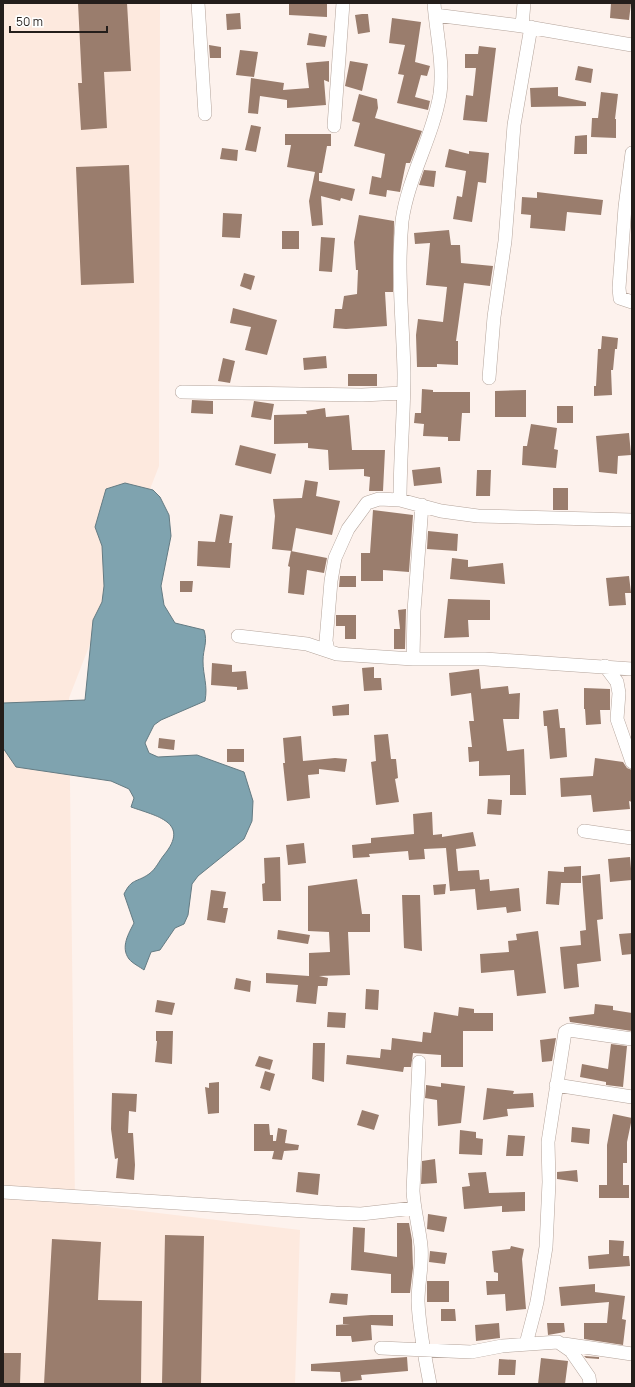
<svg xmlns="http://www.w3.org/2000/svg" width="635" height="1387" font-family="Manrope,sans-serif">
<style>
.built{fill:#fde9de}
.water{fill:#7fa3af;stroke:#647b83}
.building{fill:#9a7d6d}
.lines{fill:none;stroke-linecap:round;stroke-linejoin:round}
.minor-casing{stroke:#b4a49b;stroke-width:14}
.minor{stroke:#fff;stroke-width:13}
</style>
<rect width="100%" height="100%" fill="#fdf2ed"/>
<path class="built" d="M3,3H160L159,466L69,698L75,1203L300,1230L295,1384H3Z"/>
<path class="water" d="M125,483L153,490L160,497L169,515L171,536L161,586L164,605L175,623L204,630C208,643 203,648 203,661C203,676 208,685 205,701L161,720L154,725L145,743L149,753L158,757L197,755L244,772L253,801L252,821L244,839L198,876L192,884L188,915L184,924L175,928L160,950L151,952L144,970C140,967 132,963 129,959C120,947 129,933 134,923L124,894C132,878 136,883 149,874C156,869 159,861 164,855C191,822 156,816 131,807L134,798L129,789L111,781L16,767L3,748V703L85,700L93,620L102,602L104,586L102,546L95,527L106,489Z"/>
<path class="building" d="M78,3H127L131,71L104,72L107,128L81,130L78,83H82Z
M289,3H327V17L289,15Z
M611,3H631L629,20L610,18Z
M240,13L241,29L227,30L226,14Z
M362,14H368L370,32L358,34L355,15Z
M392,18L421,22L415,62L430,66L427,76L421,75L415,97L430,101L428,110L397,103L404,75L398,74L405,45L389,43Z
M309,33L327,36L325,47L307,45Z
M209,45L221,47V58H210Z
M479,46L496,48L487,122L463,120L466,95L473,96L476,68H465V54H478Z
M240,50L258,52L254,77L236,75Z
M329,61V82L324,80L326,105L287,108V100L260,96L258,114L248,113L251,78L284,83L283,90L309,88L306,63Z
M350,61L368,64L362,91L345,86Z
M578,66L593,69L591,83L575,80Z
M558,87V96L586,102V106L531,107L530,88Z
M601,92L618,94L615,119H616V138L591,137L592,118H598Z
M359,94L377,99L378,108L375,118L422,131L410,163H406L400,192L387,190L386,197L369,194L372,176L381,178L385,154L354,146L360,123L352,121Z
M251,125L261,127L256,152L245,150Z
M285,134H331V146H327L322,173H319V181L355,189L352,201L341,198L340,201L321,196L323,225L312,226L309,201L315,172L287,167L291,145H285Z
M587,135V154H574L575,136Z
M222,148L238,150L237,161L220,159Z
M449,149L469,154V151L489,153L486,183L478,182L472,222L453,219L457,196L462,197L466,171L445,167Z
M129,165L134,283L81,285L76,167Z
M424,170L436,171L434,187L419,185Z
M537,192L603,200L601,215L567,212L565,231L530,228L531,215L521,214L522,197L537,198Z
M223,213L242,214L240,238L222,237Z
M359,215L394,221L393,292H385L387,326L346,329L333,328L335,309H342L344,296L357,294L358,270H356L354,242Z
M449,230L451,245H460L461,263L493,266L490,286L464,283L456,341H458V365L437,364V367H417L416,335L418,319L443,322L447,287L426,285L430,243L415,244L414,233Z
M282,231H299V249H282Z
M321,237L335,238L332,272L319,271Z
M244,273L255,276L251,290L240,286Z
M233,308L277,320L267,355L245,350L251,327L230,323Z
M602,336L618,338L617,349H615L613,370H611L612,395L594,396V386H596L598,349H601Z
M326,356L327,368L304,370L303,358Z
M223,358L235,361L230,383L218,381Z
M348,374H377V386H348Z
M422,389L433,390V392H470V413H462L460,441H448V437L423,436L424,424L414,423L415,413H421Z
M526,390V417H495V391Z
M192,400L213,401V414L191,413Z
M254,401L274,404L271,420L251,417Z
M557,406H573V423H557Z
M325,408L326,417L349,415L352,450H385L383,491H369L370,477L364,476V469L329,470L328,450L308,448V443L274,444V415L307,414L306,411Z
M531,424L557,428L554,449L558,450L556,468L522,465L523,446H527Z
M629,433L631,455L618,456L617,474L599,472L596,436Z
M240,445L276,454L271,474L235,465Z
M440,467L442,483L414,486L412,470Z
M477,470H491L490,496H476Z
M305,480L318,482L316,496L340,501L332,535L296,528L292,551L272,549L275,516L273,499L302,498Z
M553,488H568V510H553Z
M373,510L413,515L409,572L383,570V581H361V553H370Z
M220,514L233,516L229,543H232L230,568L197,566L198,541L215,542Z
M428,531L458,534L457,551L427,549Z
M291,551L327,558L324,573L307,570L304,595L288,593L290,567L288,566Z
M452,558L468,560V567L503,563L505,584L450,579Z
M340,576H356V587H339Z
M629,576L631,593H625L626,605L609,606L606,578Z
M180,581H193L192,592H180Z
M448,599L490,600V620H468L469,637L444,638Z
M406,609L405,649H394V629H400L398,610Z
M336,615H356V639H345V626H336Z
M212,663L232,665V672L246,671L248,689L237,690V687L211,685Z
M374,667V678H381L382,690L364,691L362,668Z
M479,669L481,689L508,686L509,694L520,693L519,719H503L507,751L524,749L526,795H510V775L479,776V761L469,762L468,747H472L469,721H474L471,693L451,696L449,673Z
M584,688L610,689V710H600L601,724L586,725L585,709H584Z
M349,704V715L333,716L332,706Z
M558,709L560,728H565L567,757L550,759L547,726H544L543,711Z
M388,734L391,759H396L398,778L395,779L399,802L376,805L371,762L376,761L374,735Z
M301,736L303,761L335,758L347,759L345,772L319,769V774L308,775L310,798L287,801L283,763H285L283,738Z
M159,738L175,740L174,750L158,748Z
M227,749H244V762H227Z
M595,758L623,762L627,768L632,770V802L629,801L630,809L593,812L591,795L561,797L560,778L593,776Z
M488,799L502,800L501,815L487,814Z
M432,812L433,835L442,834V837L473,832L476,846L456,849L458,871L479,870L480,880L489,879L490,891L519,888L521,911L507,913L506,907L477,910L475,889L450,891L446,848L424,849L425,859L409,860L408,851L369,854L370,857L353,858L352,845L371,843V838L414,834L413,814Z
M304,843L306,863L288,865L286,845Z
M280,857L281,901H263L262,884L265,883L264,858Z
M630,857L632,880L610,882L608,859Z
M581,866V883H561L559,905L546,904L548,871L564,872V867Z
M600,874L603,919L597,920L601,961L577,964L579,987L564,989L560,947L581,945L580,931L586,930L582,876Z
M357,879L362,914H370V932H348L350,975L319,976L328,978L327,986H318L316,1004L296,1002L298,985L266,983V973L309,976V953L330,952L329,932L308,931V886Z
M446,884L445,894L434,895L433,885Z
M211,890L226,892L223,908H228L225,923L207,920Z
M402,895H420L422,951L404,948Z
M278,930L310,935L308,944L277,939Z
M538,931L546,993L517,996L514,970L481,973L480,954L509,952L508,941L517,940L516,934Z
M632,933V954L622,955L619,934Z
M236,978L251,981L250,992L234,989Z
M366,989L379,990L378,1010L365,1009Z
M157,1000L175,1003L172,1015L155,1012Z
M595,1004L613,1006V1010L632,1013V1031L570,1022L569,1017L594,1014Z
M459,1007L474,1009V1013H493V1031H463V1067H441V1055L413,1053L411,1067H404L403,1072L346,1064L347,1055L380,1058L381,1049L391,1050L392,1038L422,1042L423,1032L431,1033L434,1012L458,1016Z
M328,1012L346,1013L345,1028L327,1027Z
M156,1031H173L172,1064L155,1062L157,1041H156Z
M556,1038L552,1061L542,1062L540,1040Z
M313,1043H325L324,1082L312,1079Z
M611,1044L627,1046L623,1087L606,1085V1082L580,1077L582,1064L608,1069Z
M259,1056L273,1060L270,1070L255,1066Z
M265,1071L275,1074L270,1091L260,1088Z
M219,1082V1113L208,1114L205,1087L209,1088V1083Z
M441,1083L465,1086L461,1123L438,1126L437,1100L425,1098L426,1087V1085L441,1087Z
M487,1088L514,1091L513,1094L533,1093L534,1107L507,1109L508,1116L483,1120Z
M112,1093L137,1094L136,1112L129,1111L128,1133H133L135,1165L134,1180L116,1178L118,1158L115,1159L111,1129Z
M362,1110L379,1115L374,1130L357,1125Z
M613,1114L632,1118L627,1142V1163H623V1185H629V1198H599V1185H607V1145Z
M254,1124H269L270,1135H273V1141H276L278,1128L287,1130L285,1143L299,1145L298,1150L284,1151L282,1160L272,1159L274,1151H254Z
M572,1127L590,1129L589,1144L571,1142Z
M460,1130L476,1132V1138L483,1139L482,1155L459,1154Z
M508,1135L525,1136L523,1156H506Z
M435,1159L437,1183L421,1184L422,1161Z
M577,1170L578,1182L557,1179V1172Z
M298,1172L320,1174L318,1195L296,1192Z
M486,1172L489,1193L525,1192V1211L502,1212V1206L464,1209L462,1187L470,1186L468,1173Z
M428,1214L447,1217L444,1232L427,1229Z
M397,1223H409L412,1240L413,1268L410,1293H391V1274L351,1270L353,1227L365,1228L364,1252L397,1257Z
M165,1235L204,1236L201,1384H162Z
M52,1239L101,1242L98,1300L142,1301L141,1384H44Z
M609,1240L624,1241L623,1256H629L630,1266L589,1269L588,1256L609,1254Z
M511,1246L524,1249L522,1259L526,1309L506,1311L505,1294L487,1295L486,1281H498V1273L494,1272L492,1251L510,1249Z
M430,1251L447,1253L445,1264L429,1262Z
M427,1281H449V1302H427Z
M595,1284V1292L625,1296L622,1319L626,1320L623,1345L584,1339V1323H607L609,1302L561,1306L559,1287Z
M331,1293L348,1294L347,1305L329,1303Z
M441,1309H455L456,1321H441Z
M371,1315H393V1326L371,1325L372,1340L352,1342L351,1336H336V1325L350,1324H343V1317Z
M499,1323L500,1338L476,1341L475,1325Z
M547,1323H564L565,1332L548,1335Z
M3,1353H21L20,1384H3Z
M584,1356L599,1357V1359L586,1358Z
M407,1357L408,1371L361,1375L362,1380L341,1382L340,1372L311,1371V1364Z
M541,1358L568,1361L565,1384H538Z
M499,1359L516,1360L515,1375H498Z"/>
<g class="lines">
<g class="minor-casing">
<path id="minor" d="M198,3L205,114
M435,15L522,26L632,45
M522,26L524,3
M334,126L343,3
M632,153L625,207L619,288L620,298L632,302
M489,378L494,317L505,241L514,125L531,27
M182,392L362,395L403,393
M400,500C400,457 404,415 404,373C403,323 397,271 402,221C408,177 433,137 440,94C444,64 436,32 434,3
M238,636L307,644L337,654L413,659H485L632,669
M328,650L326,641L331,581L335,558L348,529L367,503L379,499L400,500L441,511L478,516L632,520
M413,659L414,611L422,505
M605,666L617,682L619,693L617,719L632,762
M584,831L632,838
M419,1062L413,1191C414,1210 419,1227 421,1246C423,1263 418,1283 418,1301C419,1329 425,1357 430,1384
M556,1085L632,1097
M3,1192L336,1213L361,1214L414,1208
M526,1344L537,1302L546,1247L549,1182L548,1142L565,1032L569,1030L632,1039
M564,1344L632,1354
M381,1348L471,1352L502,1346L558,1342L571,1351L589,1377L590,1384"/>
</g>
<use href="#minor" class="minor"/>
</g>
<rect width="635" height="1387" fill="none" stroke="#241e1b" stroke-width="8"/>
<path d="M10 26v6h97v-6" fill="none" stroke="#241e1b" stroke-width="2"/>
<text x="16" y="26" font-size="12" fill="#241e1b" stroke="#ffffff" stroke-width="3" paint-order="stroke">50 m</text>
</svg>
